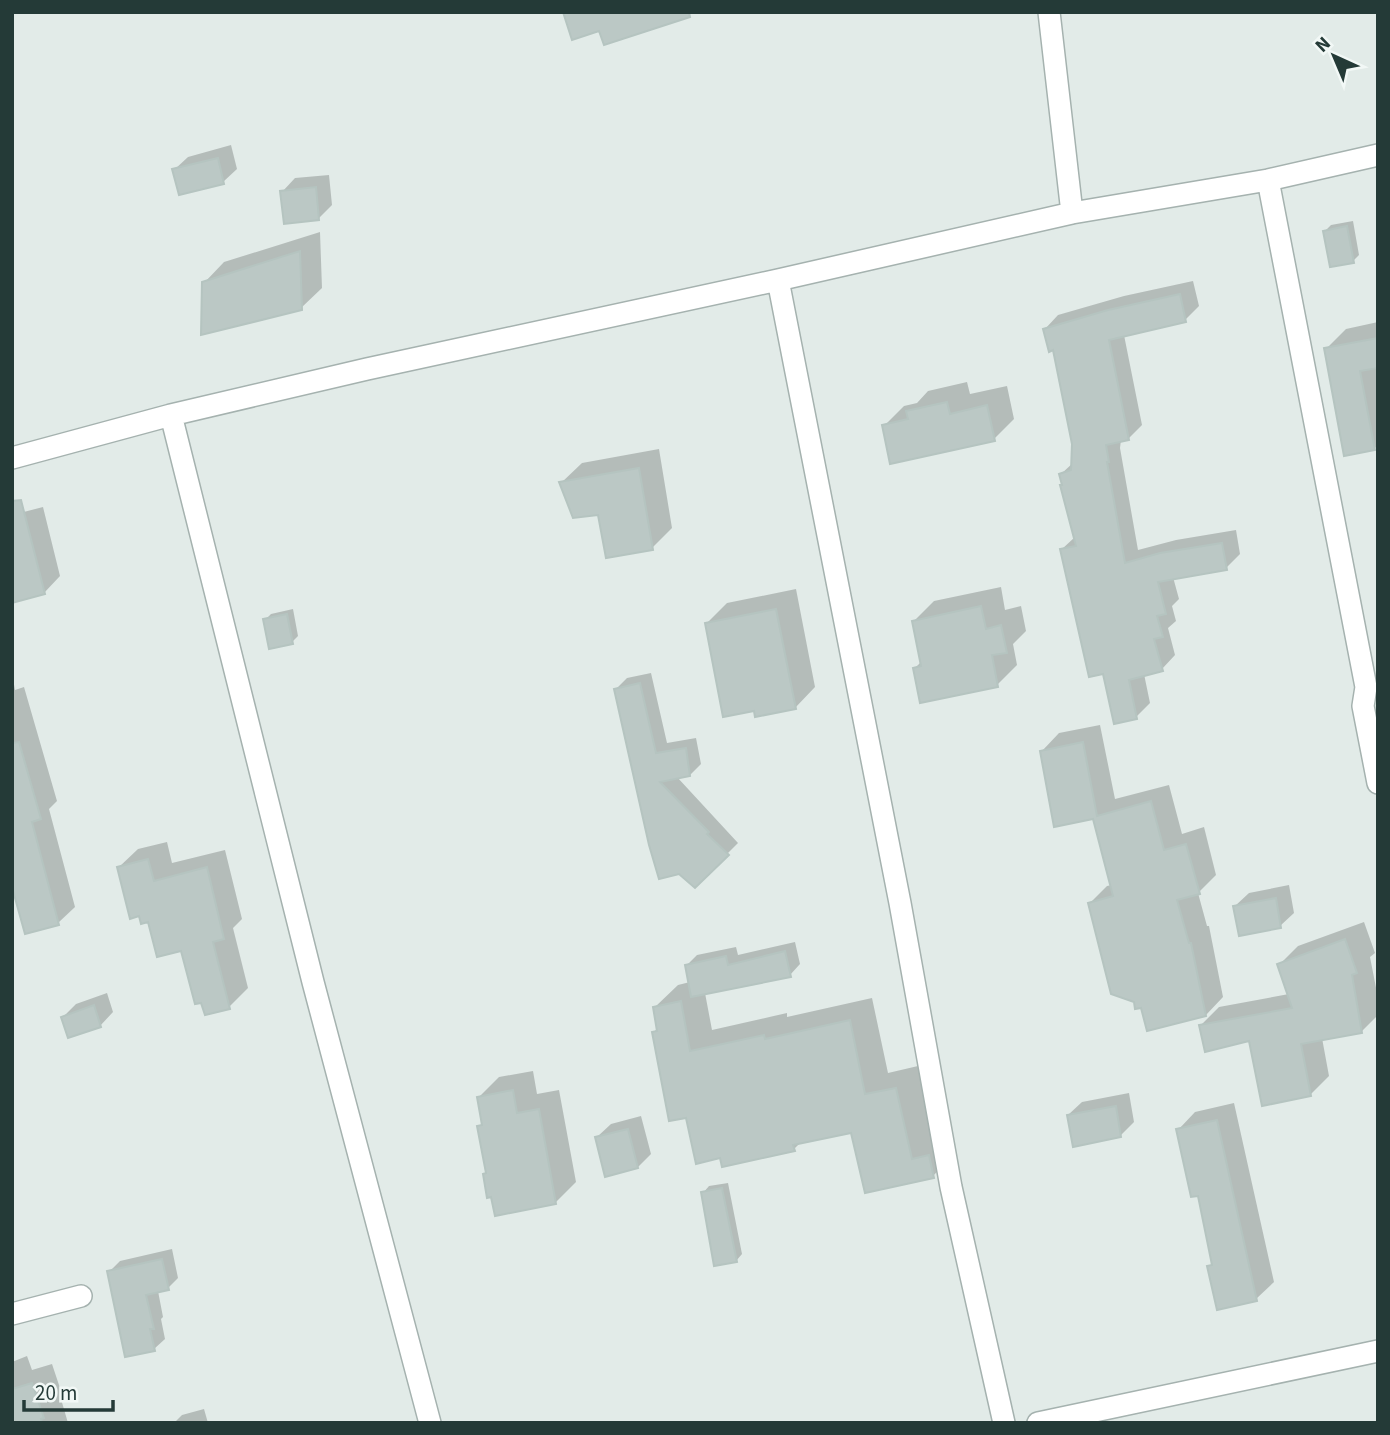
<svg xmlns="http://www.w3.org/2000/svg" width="1390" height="1435" font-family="'Source Sans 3',sans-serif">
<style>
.shadow{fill:#0003}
.building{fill:#bbc8c5;stroke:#b5c4c0;stroke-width:2}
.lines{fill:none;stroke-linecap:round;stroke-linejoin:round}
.minor-casing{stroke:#a5b2af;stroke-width:24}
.minor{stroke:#fff;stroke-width:21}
</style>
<rect width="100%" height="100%" fill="#e2ebe8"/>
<path class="shadow" d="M231,145L237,169L223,182L174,170L188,157Z
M329,175L332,205L319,218L282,192L295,178Z
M1353,221L1359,255L1353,261L1325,231L1331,225Z
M320,232L322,288L301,308L204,283L224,262Z
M1193,281L1199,306L1185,320L1124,335L1142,425L1128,439L1121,440L1120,448L1138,550L1176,540L1236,530L1240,554L1226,568L1173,577L1179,599L1172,606L1176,621L1168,628L1175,655L1162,669L1144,674L1150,703L1136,717L1105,672L1062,549L1075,537L1061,474L1074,462V444L1055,348L1045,329L1058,315L1124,296Z
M1378,322V445L1374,449L1326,349L1346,329Z
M967,382L970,394L1007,386L1014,419L994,439L884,426L904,406L917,403L928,391Z
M659,449L672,528L652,548L600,513L561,483L582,463Z
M43,507L60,576L44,593L12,515Z
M1001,587L1005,610L1021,606L1026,631L1013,644L1017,665L997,685L915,668L922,661L914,621L934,601Z
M796,589L815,687L795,708L707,623L727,603Z
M293,609L298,636L292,642L265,620L271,614Z
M12,673L15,690L24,687L57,801L49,809L75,907L58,923L12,881Z
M651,673L667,743L696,738L701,764L690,775L677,777L738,843L695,886L616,689L627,678Z
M1100,725L1115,799L1169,785L1182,834L1204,827L1216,875L1198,893L1207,926H1209L1223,997L1206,1015L1142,1006L1090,903L1107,886L1112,885L1094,817L1042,751L1059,733Z
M167,842L172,863L225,850L242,919L233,928L248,988L229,1007L183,948L149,920L119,867L138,849Z
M1289,885L1294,913L1280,926L1235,906L1249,893Z
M1364,922L1375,953L1370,957L1378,998V1015L1362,1031L1322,1038L1329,1076L1310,1095L1250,1039L1200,1026L1219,1007L1289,994L1279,965L1298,946Z
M795,942L800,964L790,975L705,993L712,1030L787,1013V1017L872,998L888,1073L918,1066L934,1137L955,1153L933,1176L853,1130L801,1142L794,1149L722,1156L687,1116L654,1032L658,1028L655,1007L678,985L690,982L687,965L697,955L736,947L738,955Z
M107,993L113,1012L100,1026L63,1017L76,1004Z
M533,1071L537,1094L559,1090L576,1182L555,1203L488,1172L479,1127L483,1123L479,1097L499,1077Z
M1129,1093L1134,1122L1120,1136L1068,1115L1082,1102Z
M1234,1103L1274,1282L1256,1299L1209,1267L1214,1262L1199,1194L1178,1130L1195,1112Z
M641,1116L651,1154L638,1167L597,1137L611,1124Z
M728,1183L742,1254L736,1261L703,1193L709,1186Z
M172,1249L178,1278L168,1288L158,1291L163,1317L161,1319L165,1339L154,1349L109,1272L120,1261Z
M27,1356L32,1370L52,1364L63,1397L61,1399L68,1423H12V1362Z
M204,1409L208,1423H174L182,1415Z"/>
<path class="building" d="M563,12H689L690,17L604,45L599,31L572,40Z
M218,158L224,184L179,195L172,169Z
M316,187L319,220L284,224L280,191Z
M1347,226L1354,263L1330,267L1323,231Z
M300,251L302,310L201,335L202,282Z
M1180,294L1186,322L1109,340L1129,440L1106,445L1109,462H1107L1125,563L1160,553L1222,543L1227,570L1158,582L1166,614L1157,616L1163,637L1154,639L1163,671L1129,680L1137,719L1114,724L1103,674L1089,677L1060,549L1076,546L1060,485H1062L1059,474L1071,470L1072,444L1053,350L1049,352L1043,329L1108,310Z
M1378,338V368L1360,371L1375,450L1344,456L1324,348Z
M947,402L950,414L987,405L995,441L890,464L882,425L908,419L906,411Z
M639,468L653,550L606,558L598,515L573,518L559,482Z
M21,500L45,594L12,603V501Z
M981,606L986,629L1001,625L1007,653L992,655L998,687L920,703L913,668L921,666L912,621Z
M776,609L796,709L755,717L754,711L723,717L705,623Z
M287,614L293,644L269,649L263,619Z
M640,683L656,753L686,748L690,776L660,782L709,832L707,834L729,855L695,888L679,874L659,879L649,845L614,689Z
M19,742L41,819L32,822L59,925L25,934L12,887V743Z
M1083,742L1097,816L1151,801L1164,850L1186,844L1200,894L1177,900L1189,943H1191L1206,1016L1147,1031L1141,1008L1135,1009L1134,1002L1111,994L1088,903L1113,896L1093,819L1054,827L1040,751Z
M148,859L154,881L207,867L224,939L213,942L230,1009L205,1015L201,1003L195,1004L181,951L157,957L148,922L141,924L139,916L130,919L117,867Z
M1276,898L1281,928L1239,936L1233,906Z
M1345,939L1357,973L1352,975L1362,1033L1301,1044L1311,1096L1262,1106L1249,1041L1205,1052L1199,1025L1292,1008L1277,964Z
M785,951L791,977L691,997L685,965L726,956L728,965Z
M681,1001L690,1051L764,1035L765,1039L850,1020L865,1094L896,1088L912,1159L929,1155L934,1178L865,1193L851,1133L793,1145L795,1151L722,1167L720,1158L696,1164L686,1118L669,1121L652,1032L657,1031L653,1007Z
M94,1005L101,1027L68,1038L61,1017Z
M513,1090L517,1113L539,1109L556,1204L495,1216L491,1197L487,1198L483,1174L486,1173L477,1126L482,1125L477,1097Z
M1116,1106L1121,1137L1073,1147L1067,1115Z
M1217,1120L1257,1301L1217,1310L1207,1266L1212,1265L1198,1196L1191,1197L1176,1129Z
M628,1129L638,1168L605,1177L595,1137Z
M722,1188L737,1262L714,1266L701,1192Z
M162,1259L169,1290L146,1295L154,1329H150L155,1351L125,1357L107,1271Z
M32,1383L44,1418L41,1419L42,1423H12V1389Z"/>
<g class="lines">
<g class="minor-casing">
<path id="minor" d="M1049,12L1072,213
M1268,180L1366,687L1363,706L1378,783
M778,280L900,903L951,1187L1004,1423
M171,415L313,982L430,1423
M12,458L171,415L367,369L778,280L1072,213L1268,180L1378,155
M12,1314L81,1296
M1038,1423L1378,1351"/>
</g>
<use href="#minor" class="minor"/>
</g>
<rect width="1390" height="1435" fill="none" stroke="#243a37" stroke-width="28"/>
<g transform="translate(1334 56) rotate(316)" stroke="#f2f8f6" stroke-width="5" paint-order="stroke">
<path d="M0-5L12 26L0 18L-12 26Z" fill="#243a37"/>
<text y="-10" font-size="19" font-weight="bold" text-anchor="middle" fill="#243a37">N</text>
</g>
<path d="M24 1400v10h89v-10" fill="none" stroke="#243a37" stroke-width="3.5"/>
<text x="35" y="1400" font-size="21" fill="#243a37" stroke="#f2f8f6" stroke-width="5" paint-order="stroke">20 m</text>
</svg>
